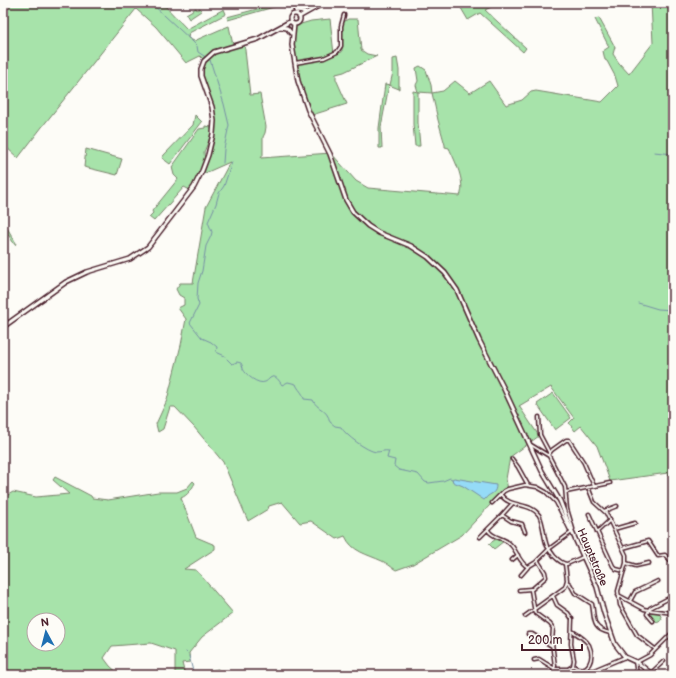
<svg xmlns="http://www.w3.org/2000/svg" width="676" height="678" font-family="'Balsamiq Sans',sans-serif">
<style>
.green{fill:#a7e3aa;stroke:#78816a;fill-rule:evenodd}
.water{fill:#95dbf7;stroke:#7790a5}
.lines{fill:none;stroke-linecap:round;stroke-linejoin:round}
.stream{stroke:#7790a5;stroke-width:1}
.street-casing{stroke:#4a1f2b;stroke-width:5}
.secondary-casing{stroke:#4a1f2b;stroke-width:6}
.street{stroke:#fdfcf7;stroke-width:2}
.secondary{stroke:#fdfcf7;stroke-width:3}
.labels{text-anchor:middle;stroke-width:3;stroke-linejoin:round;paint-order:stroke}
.street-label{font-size:11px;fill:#4a1f2b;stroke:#fdfcf7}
</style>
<rect width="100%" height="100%" fill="#fdfcf7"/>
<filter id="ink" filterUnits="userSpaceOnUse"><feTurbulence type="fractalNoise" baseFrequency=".025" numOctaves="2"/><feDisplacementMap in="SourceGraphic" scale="8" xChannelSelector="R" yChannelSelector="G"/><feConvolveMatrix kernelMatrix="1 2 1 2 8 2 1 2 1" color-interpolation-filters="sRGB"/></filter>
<g filter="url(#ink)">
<path class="green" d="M3,3H162L187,29L224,9L226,14L189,33L188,38L194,41L219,30L229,26L233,45C221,48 212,50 203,59L200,56L186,63L156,27L136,9L42,127L18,158L6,147L3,150Z
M280,3H288L228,20L227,17Z
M295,3H318L301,10L296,7Z
M458,3H499L485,10L526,48L523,52L480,13L468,20Z
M651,3H673V485L668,473L610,481L597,446L581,426L575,431L569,423L574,418L551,387L519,406L539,436L510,457L506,479L508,490L490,505L462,535L413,564L396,570C391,567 387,563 382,561C367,554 352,552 345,536L337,539L311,521L300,523L282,502L269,506L268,509L248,521L223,462L194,427L175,407H170L163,429L158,432L156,424L167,400L181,345L186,319L178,308L184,305V298L179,295L176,289L180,283H193L206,207L230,162L203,174V173C210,156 217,135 215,116C212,96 190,68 214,54C222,49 234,47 244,44L245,50L250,95L260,94L266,127L265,133L263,137V155L261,158L331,153L356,181L368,188L460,196C466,182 455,161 449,148L445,147V145L438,120L432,93L418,92V123L420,146H415L413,124V91L418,92L416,85L418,81L416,68L420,66L426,70L431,85L432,93L443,91L455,81L470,93L489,81L506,105L522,100L531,92L536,91L602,102L618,86L615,76L607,61L605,60L603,51L609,47L595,19L599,18L615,47L613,54L619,63L629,74L653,43Z
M196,8L197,10L200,8L201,11L189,19L186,14Z
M330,19L334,54L342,52L341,29L342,23L348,19H358L361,50L367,54L377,56L344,72L336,74V79L347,104L312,115C299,87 291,58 295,27L300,23L301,24L311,21Z
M397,58L399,70V89L389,85L381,127L382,148H379V128L385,84L390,85L393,72V59Z
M195,115L202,122L170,164L162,158L164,155L193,125Z
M205,126L212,127V133L204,152L205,161L195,184L190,190L184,187L154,221L149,217L153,213L152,211L178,179L174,175L172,167L199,129L205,128Z
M86,149L122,159L117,175L84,167Z
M3,221L16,243L15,245L3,227Z
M553,393L571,418L555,430L537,404Z
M55,477L91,496L92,498L108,500L158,492H177L187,488L193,481L195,483C191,490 188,495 181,498L196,537L215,545V549L184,569L196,570L233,613L202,637L189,653L190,662L182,663L185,675H175V651L151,643L112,646L104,658L110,666L120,675H3V496H6L13,492L36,497L69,494L53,480ZM34,620H58V644H34Z
M496,539L504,541L494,549L489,544Z
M652,611L659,612L662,619L657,622L650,615Z
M218,669L222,675H204L209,671Z
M581,669L584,673L594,671L595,675H565L567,671Z"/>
<path class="water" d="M454,478L496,485C496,493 492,493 488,496C486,497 486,499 484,500L463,486L453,482L452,479Z"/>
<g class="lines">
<path class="stream" d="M151,3L192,41L197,46L198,52L210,60L224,104L229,125L224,149L223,163
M654,152L673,154
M638,303L658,309L673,310
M225,356L216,352L217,347L211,342L202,338L190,323L199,305L197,299L198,283L202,271L206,246L211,236L212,232L208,222L216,204L219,193L224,186L232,162
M227,359L232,364L237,362L241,363C242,365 243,367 243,369C246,375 258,385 265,382C266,382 269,379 270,378C276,374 279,381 282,385L288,382L296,384C298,390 303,392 304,399L313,400C317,410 327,408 330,422L335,426L341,427C345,435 367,451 376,452C381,452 384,450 389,451L387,458L395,460L394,466L399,470L418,474L425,482L429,483L443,481L450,478L452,479
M186,652L187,653
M189,656L194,675"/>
<g class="street-casing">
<path id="street" d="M295,63L324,58L337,52L341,46V26L344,15
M539,417L540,435L549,452
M531,445L549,456L565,487L567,509L573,529L572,532
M548,455L552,450L566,440H569L584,463L594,486
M512,459L518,467L528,485
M588,487L594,502L606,513L626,555V563L618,591L620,605L637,635L655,649
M566,492L610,483
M501,495C510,508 530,502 539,515C544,524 543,536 547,546C549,549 552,553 554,556C558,560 562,564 567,564L583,557
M492,503L504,491L508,489L525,485L537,487L546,492L556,502L571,532
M604,511L617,506
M589,514L613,566L616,569L624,571
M502,515L511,521L522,524L525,532
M614,529L635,523
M488,530C493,539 505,537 511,545C517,551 520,564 528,567L536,562L549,549L572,532
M597,532L610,520
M480,537L502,515L512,504
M623,548L648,541L658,556L665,555L673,563
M512,560L518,555
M538,561L545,572L546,577L531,590L535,613L550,624L553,628L552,643L555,666L552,675
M626,563L636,566L649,563
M521,575L528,567
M567,582L570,584L575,593L592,604C595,619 591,629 610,633
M519,590L531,589
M618,595L644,609L649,610L650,608L673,596
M553,596L557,605L568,613L572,619L571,644L574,660L573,666
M630,601L635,592L658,581
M525,616L565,587L567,580L565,564
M653,621L647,614L649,610L673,613
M572,631C577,634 586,640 589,645C595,658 589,675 573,666
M528,634H532L552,646
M534,660L539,659L555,669
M635,661L637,675
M637,662L650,655L673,632
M555,669H568L573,666
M583,671L594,670L625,657
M651,673L664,661"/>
</g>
<g class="secondary-casing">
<path id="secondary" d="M293,4L296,11L304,12
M290 19a5 5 0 1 1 10 0a5 5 0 1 1-10 0Z
M299,17L324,3
M294,24L292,45L298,81L308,110L330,154L346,200L353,212L368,226L379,233L411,246L428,257L445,273L457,290L479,340L504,389L542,471L560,501L572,532L597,587L604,613L615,644L625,657L638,663L653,675
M280,27L287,28L291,33
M3,327L66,282L87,272L130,259L148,247L194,187L202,171L208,155L213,134L214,121L212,107L201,76V69L204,61L214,52L258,39L291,21"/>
</g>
<use href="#street" class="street"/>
<use href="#secondary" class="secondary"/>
</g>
</g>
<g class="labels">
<g class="street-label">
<text transform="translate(593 557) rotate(67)" y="4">Hauptstraße</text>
</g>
</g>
<rect width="676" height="678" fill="none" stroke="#fdfcf7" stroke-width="16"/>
<rect x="8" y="8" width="660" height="662" fill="none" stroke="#4a1f2b" stroke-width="1.5" filter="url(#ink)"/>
<g transform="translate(46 632) rotate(353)"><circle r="19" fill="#fdfcf7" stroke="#b5a4a5"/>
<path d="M0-3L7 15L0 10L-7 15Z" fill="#1f6fb2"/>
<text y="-6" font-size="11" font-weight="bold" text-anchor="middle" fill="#4a1f2b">N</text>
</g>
<path d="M522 644v6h60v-6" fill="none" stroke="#4a1f2b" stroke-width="2"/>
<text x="528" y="644" font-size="12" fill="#4a1f2b" stroke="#fdfcf7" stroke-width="3" paint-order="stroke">200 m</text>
</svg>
